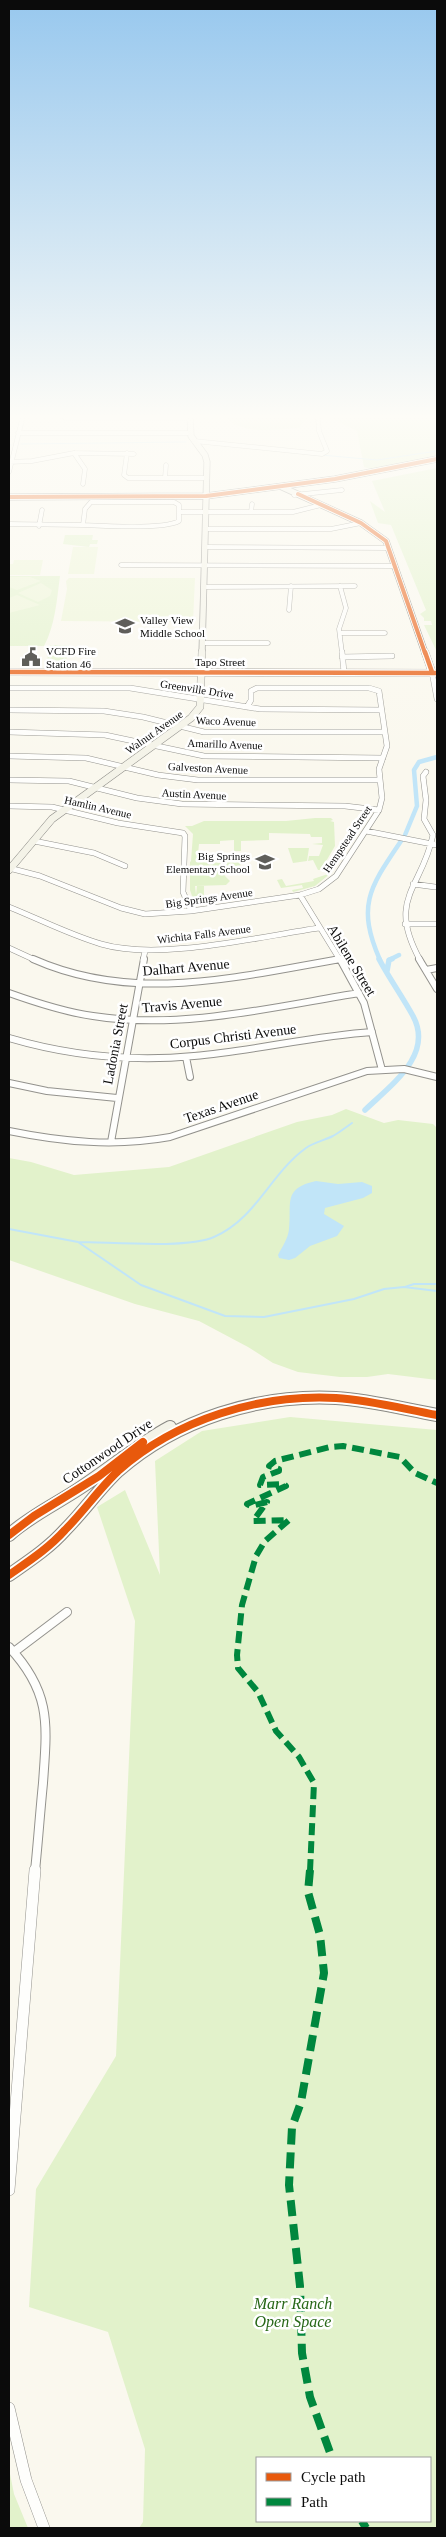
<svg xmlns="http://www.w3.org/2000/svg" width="446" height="2537" font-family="'Times New Roman',serif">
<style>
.green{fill:#e2f2cb;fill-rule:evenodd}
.pitch{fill:#edf5d6}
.water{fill:#c1e5f8}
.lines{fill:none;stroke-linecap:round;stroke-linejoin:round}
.stream-far1{stroke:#c1e5f8;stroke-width:1}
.stream{stroke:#c1e5f8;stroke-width:2}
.canal-far1{stroke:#c1e5f8;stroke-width:4.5}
.canal{stroke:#c1e5f8;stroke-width:5.5}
.street-far4-casing{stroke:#93928d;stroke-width:5}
.street-far3-casing{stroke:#93928d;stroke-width:6}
.street-far2-casing{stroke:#93928d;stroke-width:8}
.street-far1-casing{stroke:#93928d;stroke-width:10}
.street-casing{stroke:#93928d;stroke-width:12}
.secondary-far2-casing{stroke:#898884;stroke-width:7}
.secondary-far1-casing{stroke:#898884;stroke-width:8}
.secondary-casing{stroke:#898884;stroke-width:14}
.street-far4{stroke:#fefefc;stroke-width:4}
.street-far3{stroke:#fefefc;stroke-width:5}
.street-far2{stroke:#fefefc;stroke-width:6}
.street-far1{stroke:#fefefc;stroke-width:8}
.street{stroke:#fefefc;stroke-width:11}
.secondary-far2{stroke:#f4f3e8;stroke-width:5.5}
.secondary-far1{stroke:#f4f3e8;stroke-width:7}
.secondary{stroke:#f4f3e8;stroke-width:12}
.quiet-far1{stroke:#00873e;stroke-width:6;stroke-dasharray:12 6;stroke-linecap:butt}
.quiet{stroke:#00873e;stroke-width:8;stroke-dasharray:16 8;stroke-linecap:butt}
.cycleway-far2-casing{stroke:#fff;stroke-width:5.5}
.cycleway-far1-casing{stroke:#fff;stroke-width:7}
.cycleway-casing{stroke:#fff;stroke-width:11}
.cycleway-far2{stroke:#e8590c;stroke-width:4}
.cycleway-far1{stroke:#e8590c;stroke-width:4.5}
.cycleway{stroke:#e8590c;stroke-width:8}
.labels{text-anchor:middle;stroke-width:5;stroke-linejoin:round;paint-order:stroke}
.far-poi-label{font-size:11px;fill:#0b0b0b;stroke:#fff;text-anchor:start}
.far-street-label{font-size:11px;fill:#0b0b0b;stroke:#fff}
.street-label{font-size:14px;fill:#0b0b0b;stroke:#fff}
.near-park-label{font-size:16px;font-style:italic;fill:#276717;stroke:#fff}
</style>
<rect width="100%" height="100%" fill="#faf8ee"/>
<path class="green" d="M226,416H437V456L371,469L364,467L357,431L327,416H308L299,428C276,429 240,436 226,416Z
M437,468V652L424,625H432L431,621H424V618L420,614L426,610L391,525L378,523L370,501L385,512L372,481Z
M65,535H93L92,540H98L97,544H90L89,547L63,544Z
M9,576H60C57,599 55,626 44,646H9Z
M50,645H69L65,666H46Z
M315,818H331L333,820L330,821L334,822L335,846L325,863L327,869L318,870L313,860L308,861L309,856H319L323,845L312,844L322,843V837H311L310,834L269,833V840L241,841V851H234V840L220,841V844H199L198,854L191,861L193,834L185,826H192L204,821H286Z
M288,848H309L307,861L293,863Z
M234,853H241L240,870L224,875L230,881L226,885L195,886L196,895L197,886H204V895L214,898L230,897L229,901L195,905L190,890V862L197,855L208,856L210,862L219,863L229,861V856H234Z
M331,873L315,886L293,892L292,890L303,888L302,885L281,888L277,880L282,879L286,886L314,881L313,879Z
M346,1109L384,1123L398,1120L433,1124L437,1128V1380L388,1374L367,1377H340L298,1372L273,1363L248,1347L199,1321L135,1304L9,1260V1158L31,1162L74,1175L169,1167L297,1122L332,1115Z
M290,1417L437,1430V2528H139L143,2522L145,2449L108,2332L29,2307L36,2189L116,2056L135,1621L97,1507L125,1490L160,1575L155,1461L202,1431ZM257,2458H430V2521H257Z
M9,2469L14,2494L28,2528H9Z"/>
<path class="pitch" d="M73,547H98L94,574H68Z
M14,560H43L40,575H9V564H13Z
M9,577H30L41,581L17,590L9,587Z
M69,578H195L193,622L61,621L67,589L66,581Z
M41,583L52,590L50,596L38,602L18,593Z
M17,595L40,605L9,613V598Z"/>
<path class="water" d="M316,1181L338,1184L362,1182L372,1186V1193L363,1198L325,1208L324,1214L344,1226L337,1236L310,1246L295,1258L289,1260L279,1258L278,1255C282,1247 288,1239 289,1229C292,1204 282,1188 316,1181Z"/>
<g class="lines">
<path class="stream-far1" d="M21,444L186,442
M9,445H11
M298,453L377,460L437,451"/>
<path class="stream" d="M9,1229L78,1242L141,1285L225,1316L264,1317L354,1299L384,1289L404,1287L437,1291
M78,1242C111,1242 186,1249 214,1237C256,1219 270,1174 306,1148C313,1143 325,1140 333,1136C340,1132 346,1127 352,1123
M405,1287L414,1284H437"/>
<path class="canal-far1" d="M405,835L417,806L414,770L419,762L437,757
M380,960C356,905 370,887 401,841
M389,960L399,955"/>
<path class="canal" d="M387,971L389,960L392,959
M365,1110C391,1085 434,1055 413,1016C402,996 389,978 379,959"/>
<g class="street-far4-casing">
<path id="street-far4" d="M65,418H190
M18,433H190
M194,441L322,454L327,451L319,431L318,418
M74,453L85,469L83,484
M127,453L124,475L128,478H206
M9,462L32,461L74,453L134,454
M9,472L23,416
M165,478L166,465
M294,495L342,490
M91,502H174L179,505V521C164,530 103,526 83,525L85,509Z
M179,512H293L321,505
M251,512L252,504
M9,524L83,525
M39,526L42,510
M205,529H331L361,523
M205,547L387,548
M121,565L394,566
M340,586L346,608L339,629L342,653
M204,587L355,586
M289,610L291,586
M340,633H385
M203,643H268"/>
</g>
<g class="street-far3-casing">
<path id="street-far3" d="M342,652L344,672
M342,657L392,656
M432,672L437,699
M9,688H130L260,709L382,710
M9,710L104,711L143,717L204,732H385
M9,732L105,735L204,756L383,758
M9,756L86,758L158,775L198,780H380
M9,780L69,781L137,798L182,804L345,806L379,810
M9,806L52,807L118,823L183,833L185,836L183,892L191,911
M366,831L437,845
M34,841L94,853L125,866
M9,868L40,876L121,908L145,914L191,911L300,895L319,889L336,876L379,810L382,798L379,769L387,746L379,691L369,688H257L251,691V700L247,707
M413,884L435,887
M300,895L340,960
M9,907C39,919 70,935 101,944C159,961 257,937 319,928
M405,924H437
M9,948L35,960
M143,960L145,951
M334,960L340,959
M420,960C386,898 422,889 433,835L424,819L426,800L423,776L426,772"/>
</g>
<g class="street-far2-casing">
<path id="street-far2" d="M33,959C134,1004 236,977 340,959
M340,959L364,1003L382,1070
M419,959L437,989
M426,970L437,968
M9,993C37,1003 64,1012 93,1016C181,1030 273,1007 359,993
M9,1038C70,1056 131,1062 194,1056C254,1051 312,1036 372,1032
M186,1057L190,1077
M9,1083L47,1091L117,1098
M9,1131C63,1142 115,1147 170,1137L367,1071L404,1069L437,1077
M111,1142L144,959"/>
</g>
<g class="street-far1-casing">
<path id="street-far1" d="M9,1647C52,1693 47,1725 43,1783C40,1813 38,1842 35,1871
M14,1652L67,1612"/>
</g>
<g class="street-casing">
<path id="street" d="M9,2190L35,1870
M9,2408L26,2480L44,2528"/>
</g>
<g class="secondary-far2-casing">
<path id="secondary-far2" d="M190,416L191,436L205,455L207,462L202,653
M282,487L361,523L386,541L425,653
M9,497L206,496L335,479L437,459"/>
</g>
<g class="secondary-far1-casing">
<path id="secondary-far1" d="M425,652L432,672
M9,672L437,673
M9,870L52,819L191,718L200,707L202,652"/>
</g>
<g class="secondary-casing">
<path id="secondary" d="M9,1535C30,1516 56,1504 80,1488C111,1468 138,1444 170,1427
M9,1575C29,1561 49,1548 65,1530C84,1511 99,1489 118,1471C177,1419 259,1394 336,1398C370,1400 404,1409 437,1415"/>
</g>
<use href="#street-far4" class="street-far4"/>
<use href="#street-far3" class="street-far3"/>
<use href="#street-far2" class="street-far2"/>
<use href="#street-far1" class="street-far1"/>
<use href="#street" class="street"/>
<use href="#secondary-far2" class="secondary-far2"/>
<use href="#secondary-far1" class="secondary-far1"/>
<use href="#secondary" class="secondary"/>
<path class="quiet-far1" d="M310,1871L314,1783L299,1757L276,1731L258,1692L238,1668L237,1655L242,1605L256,1556L265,1541L289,1520L253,1521L267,1502L251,1506L247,1504L286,1486L284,1484L260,1485L263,1477L279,1471V1469L269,1466L275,1461L330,1447L343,1446L400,1457L415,1473L437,1483"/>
<path class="quiet" d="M310,1870L308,1892L320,1935L324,1973L301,2102L292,2127L289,2185L300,2286L302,2353L310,2397L332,2458
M362,2521L366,2528"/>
<g class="cycleway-far2-casing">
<path id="cycleway-far2" d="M298,494L361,523L386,541L425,653
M9,497L206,496L335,479L437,459"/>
</g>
<g class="cycleway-far1-casing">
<path id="cycleway-far1" d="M425,652L432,672
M9,672L437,673"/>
</g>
<g class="cycleway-casing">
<path id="cycleway" d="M9,1535L34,1516L99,1476L143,1442
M9,1575C29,1561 49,1548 65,1530C84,1511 99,1489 118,1471C177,1419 259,1394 336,1398C370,1400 404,1409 437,1415"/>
</g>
<use href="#cycleway-far2" class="cycleway-far2"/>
<use href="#cycleway-far1" class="cycleway-far1"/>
<use href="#cycleway" class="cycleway"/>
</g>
<linearGradient id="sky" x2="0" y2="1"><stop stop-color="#98c8ee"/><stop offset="0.54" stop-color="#fdfcf7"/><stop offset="1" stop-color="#fdfcf7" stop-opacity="0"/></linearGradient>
<rect width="446" height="771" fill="url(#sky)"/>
<defs>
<g id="school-bare" transform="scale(1.5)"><path d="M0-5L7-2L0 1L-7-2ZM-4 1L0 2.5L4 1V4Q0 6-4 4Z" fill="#5f5e5a" stroke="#fff" stroke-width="2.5" paint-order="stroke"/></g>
<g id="civic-bare" transform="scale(1.5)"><path d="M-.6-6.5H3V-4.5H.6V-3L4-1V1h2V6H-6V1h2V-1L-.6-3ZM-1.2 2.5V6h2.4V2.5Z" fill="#5f5e5a" stroke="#fff" stroke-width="2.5" paint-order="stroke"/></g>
</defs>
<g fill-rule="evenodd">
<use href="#school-bare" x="125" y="626"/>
<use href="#civic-bare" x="31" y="657"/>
<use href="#school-bare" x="265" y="862"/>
</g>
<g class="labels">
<g class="far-poi-label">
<text x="140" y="624">Valley View<tspan x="140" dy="13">Middle School</tspan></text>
<text x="46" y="655">VCFD Fire<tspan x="46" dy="13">Station 46</tspan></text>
<text x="250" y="860" text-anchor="end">Big Springs<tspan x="250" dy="13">Elementary School</tspan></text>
</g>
<g class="far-street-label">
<text x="220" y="666">Tapo Street</text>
<text transform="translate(197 689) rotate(9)" y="4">Greenville Drive</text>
<text transform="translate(226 721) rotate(2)" y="4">Waco Avenue</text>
<text transform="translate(154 732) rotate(-35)" y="4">Walnut Avenue</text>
<text transform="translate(225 744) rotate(2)" y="4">Amarillo Avenue</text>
<text transform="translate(208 768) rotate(3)" y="4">Galveston Avenue</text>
<text transform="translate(194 794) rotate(3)" y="4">Austin Avenue</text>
<text transform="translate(98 807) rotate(13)" y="4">Hamlin Avenue</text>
<text transform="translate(347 839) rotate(-56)" y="4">Hempstead Street</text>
<text transform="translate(209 898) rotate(-8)" y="4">Big Springs Avenue</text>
<text transform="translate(204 934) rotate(-7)" y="4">Wichita Falls Avenue</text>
</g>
<g class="street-label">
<text transform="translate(352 960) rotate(59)" y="5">Abilene Street</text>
<text transform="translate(186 967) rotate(-5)" y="5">Dalhart Avenue</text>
<text transform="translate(182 1004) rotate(-5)" y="5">Travis Avenue</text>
<text transform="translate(233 1036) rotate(-7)" y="5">Corpus Christi Avenue</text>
<text transform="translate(115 1044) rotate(-79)" y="5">Ladonia Street</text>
<text transform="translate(221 1106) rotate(-19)" y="5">Texas Avenue</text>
<text transform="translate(107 1451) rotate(-34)" y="5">Cottonwood Drive</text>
</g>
<g class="near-park-label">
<text x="293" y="2309">Marr Ranch<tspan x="293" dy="18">Open Space</tspan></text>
</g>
</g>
<rect width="446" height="2537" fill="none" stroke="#0b0b0b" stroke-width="20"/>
<rect x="256" y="2457" width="175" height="65" fill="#ffffff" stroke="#9d9d9d"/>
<rect x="266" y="2473" width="25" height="8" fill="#e8590c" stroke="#9d9d9d"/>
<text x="301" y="2482" font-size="15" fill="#0b0b0b">Cycle path</text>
<rect x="266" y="2498" width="25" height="8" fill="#00873e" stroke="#9d9d9d"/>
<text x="301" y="2507" font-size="15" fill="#0b0b0b">Path</text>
</svg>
